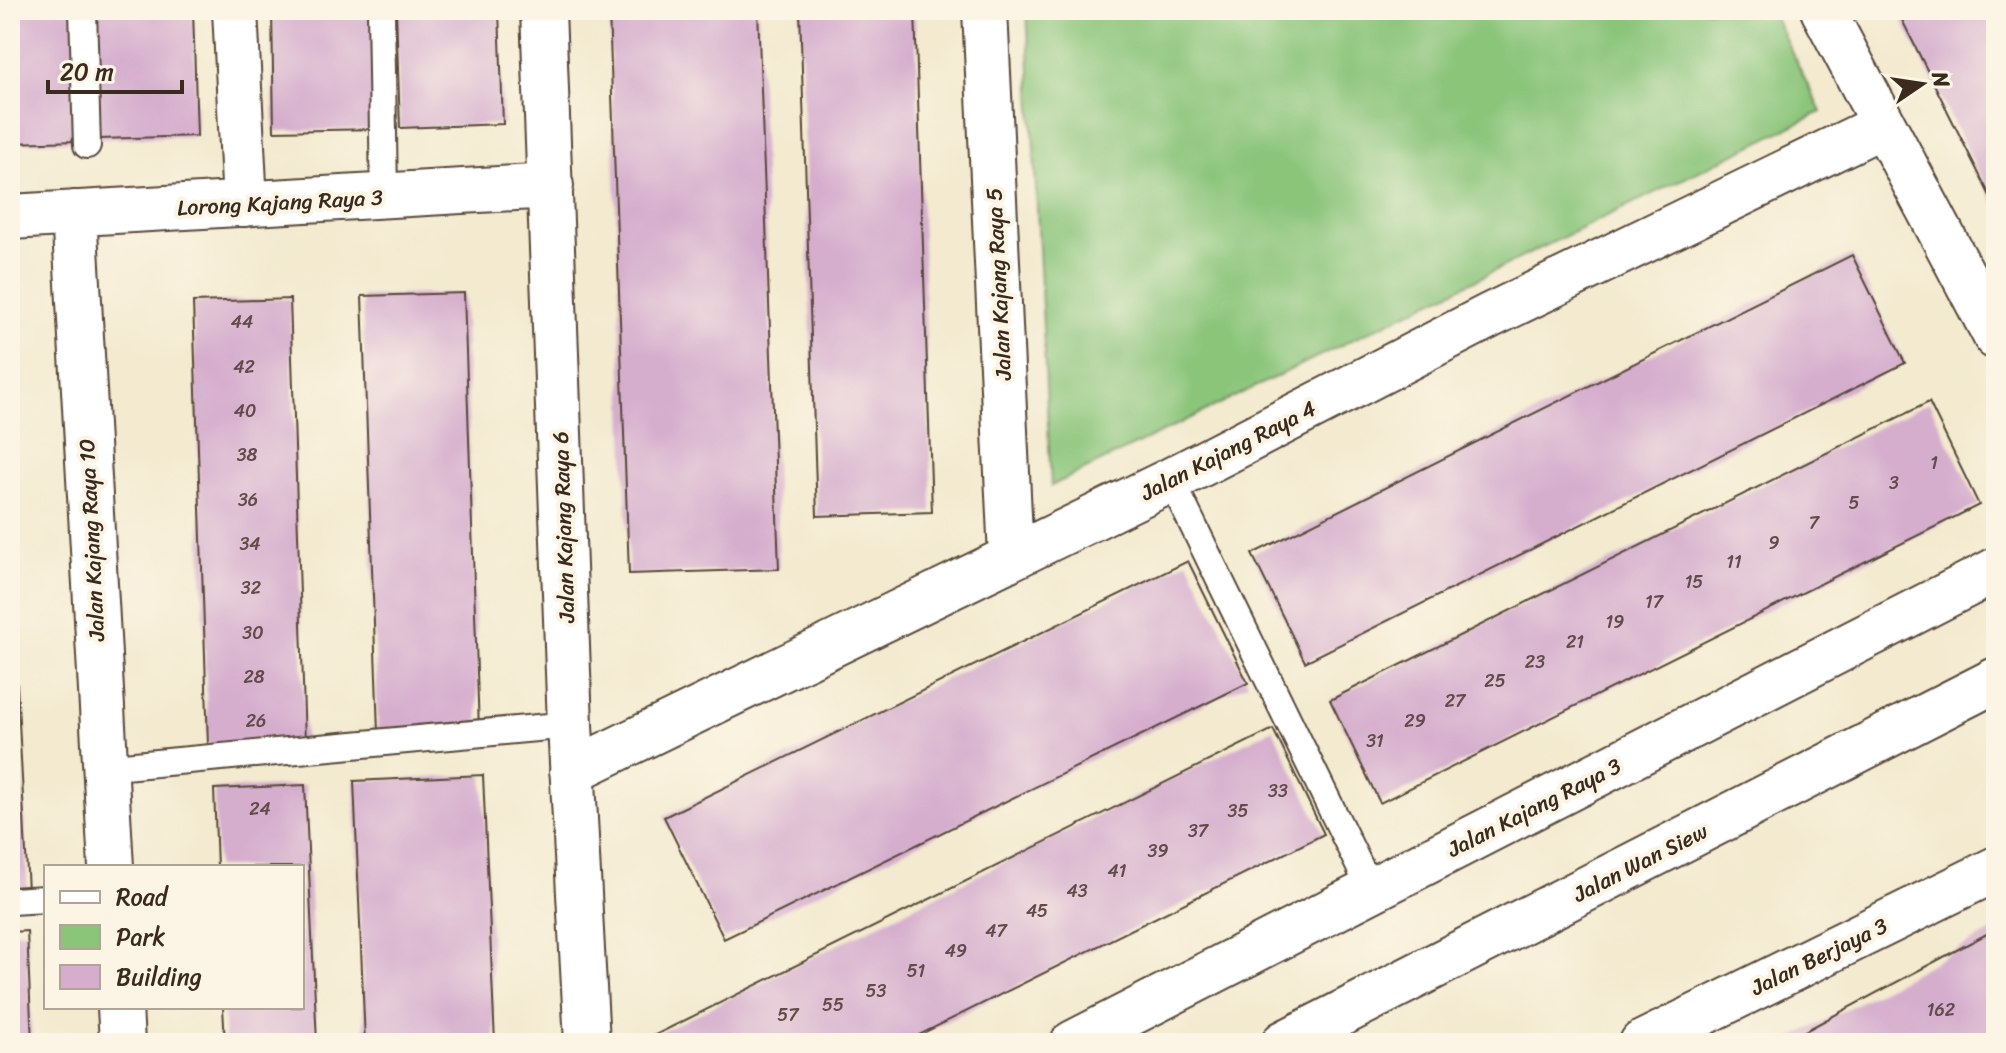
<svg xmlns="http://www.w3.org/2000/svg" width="2006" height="1053" font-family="Sriracha,sans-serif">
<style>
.green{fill:#8ac57a;stroke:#62784c;stroke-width:2}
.building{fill:#d5aece}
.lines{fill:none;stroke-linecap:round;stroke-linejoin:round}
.service-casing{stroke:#574739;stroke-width:30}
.minor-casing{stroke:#574739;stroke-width:48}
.tertiary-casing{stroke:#574739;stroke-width:48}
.service{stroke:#fff;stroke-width:26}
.minor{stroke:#fff;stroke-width:44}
.tertiary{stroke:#fff;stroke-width:44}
.labels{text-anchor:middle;stroke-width:8;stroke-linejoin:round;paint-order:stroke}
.number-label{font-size:18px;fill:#624b4a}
.street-label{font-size:22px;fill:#3b2a1e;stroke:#fcf5e5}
</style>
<rect width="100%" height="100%" fill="#fcf5e5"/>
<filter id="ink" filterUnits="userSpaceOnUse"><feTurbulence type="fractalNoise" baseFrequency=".0125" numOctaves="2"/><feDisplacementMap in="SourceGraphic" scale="16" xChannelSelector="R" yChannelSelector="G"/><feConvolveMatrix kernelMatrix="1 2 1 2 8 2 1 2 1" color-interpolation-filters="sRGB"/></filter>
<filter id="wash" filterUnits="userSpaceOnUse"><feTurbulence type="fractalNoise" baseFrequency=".006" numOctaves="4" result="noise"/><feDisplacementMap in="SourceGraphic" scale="32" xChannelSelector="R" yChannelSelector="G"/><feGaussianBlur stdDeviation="1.8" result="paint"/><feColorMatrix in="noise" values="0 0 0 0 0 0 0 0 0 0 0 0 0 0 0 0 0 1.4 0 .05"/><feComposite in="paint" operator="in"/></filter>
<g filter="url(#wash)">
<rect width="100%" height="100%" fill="#f3eacf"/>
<path class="green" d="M1027,10H1771L1821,112L1051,486Z"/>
<g id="blocks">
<path class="building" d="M10,10H74L79,141L10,143Z
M94,10H193L197,136L99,139Z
M272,10H377L379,129L274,131Z
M396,10H499L503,124L400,128Z
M609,10H758L779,569L629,574Z
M800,10H915L932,512L817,516Z
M1897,10H1996V208Z
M1852,255L1905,363L1305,662L1252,554Z
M464,293L479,730L378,732L362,296Z
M290,299L305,742L208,745L193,302Z
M1929,402L1979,505L1380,803L1330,700Z
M10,552L28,891L10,892Z
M1188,561L1248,683L724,939L664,817Z
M1273,729L1324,834L903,1043H639Z
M483,775L495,1043H365L354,781Z
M305,785L317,1043H225L223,1007H302V867H217L214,789Z
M1996,929V1043H1782L1807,1030Z
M27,931L32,1043H10V932Z"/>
</g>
</g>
<g filter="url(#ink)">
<use href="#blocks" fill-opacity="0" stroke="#574739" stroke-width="2"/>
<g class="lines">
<g class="service-casing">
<path id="service" d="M83,10L87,145
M381,10L384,196
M1171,480L1371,890
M102,768L570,725
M10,901L46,899"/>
</g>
<g class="minor-casing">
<path id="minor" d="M235,10L245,204
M543,10L570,725L587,1043
M985,10L1011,557
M1823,10L1996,337
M74,213L111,867
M10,217L551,186
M572,771L1171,480L1489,316L1883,125
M120,1007L122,1043
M1073,1043L1996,570
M1642,1043L1996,869"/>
</g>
<g class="tertiary-casing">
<path id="tertiary" d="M1284,1043L1996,680"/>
</g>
<use href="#service" class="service"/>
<use href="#minor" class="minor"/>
<use href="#tertiary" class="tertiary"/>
</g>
</g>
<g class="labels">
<g class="number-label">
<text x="242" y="328">44</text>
<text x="244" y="373">42</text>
<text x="245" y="417">40</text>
<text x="247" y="461">38</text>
<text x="1934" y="469">1</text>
<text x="1894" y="489">3</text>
<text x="248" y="506">36</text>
<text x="1854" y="509">5</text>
<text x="1814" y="529">7</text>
<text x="1774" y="549">9</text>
<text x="250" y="550">34</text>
<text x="1734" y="568">11</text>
<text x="1694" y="588">15</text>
<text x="251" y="594">32</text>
<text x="1654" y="608">17</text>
<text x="1615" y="628">19</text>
<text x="253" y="639">30</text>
<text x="1575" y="648">21</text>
<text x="1535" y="668">23</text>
<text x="254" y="683">28</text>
<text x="1495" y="687">25</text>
<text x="1455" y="707">27</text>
<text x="256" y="727">26</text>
<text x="1415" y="727">29</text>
<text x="1375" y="747">31</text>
<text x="1278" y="797">33</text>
<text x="260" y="815">24</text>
<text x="1238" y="817">35</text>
<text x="1198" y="837">37</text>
<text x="1158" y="857">39</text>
<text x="1117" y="877">41</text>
<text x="1077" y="897">43</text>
<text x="1037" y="917">45</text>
<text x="996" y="937">47</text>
<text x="956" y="957">49</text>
<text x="916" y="977">51</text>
<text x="876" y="997">53</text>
<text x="833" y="1011">55</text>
<text x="1941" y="1016">162</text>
<text x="788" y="1021">57</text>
</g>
<g class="street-label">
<text transform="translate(280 202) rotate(-3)" y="8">Lorong Kajang Raya 3</text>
<text transform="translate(998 284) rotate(-93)" y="8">Jalan Kajang Raya 5</text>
<text transform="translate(1228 450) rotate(-27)" y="8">Jalan Kajang Raya 4</text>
<text transform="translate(563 527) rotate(-92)" y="8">Jalan Kajang Raya 6</text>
<text transform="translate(91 540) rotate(-93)" y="8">Jalan Kajang Raya 10</text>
<text transform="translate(1534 807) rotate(-27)" y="8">Jalan Kajang Raya 3</text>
<text transform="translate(1640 862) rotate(-27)" y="8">Jalan Wan Siew</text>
<text transform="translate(1819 956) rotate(-26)" y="8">Jalan Berjaya 3</text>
</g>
</g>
<rect width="2006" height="1053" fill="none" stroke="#fcf5e5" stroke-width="40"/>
<rect x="44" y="865" width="260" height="144" fill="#fcf5e5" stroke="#afa495" stroke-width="2"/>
<rect x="60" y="891" width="40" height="12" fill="#ffffff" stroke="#afa495" stroke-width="2"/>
<text x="116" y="905" font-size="24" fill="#3b2a1e">Road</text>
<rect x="60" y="925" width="40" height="24" fill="#8ac57a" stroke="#afa495" stroke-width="2"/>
<text x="116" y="945" font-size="24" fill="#3b2a1e">Park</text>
<rect x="60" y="965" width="40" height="24" fill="#d5aece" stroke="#afa495" stroke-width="2"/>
<text x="116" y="985" font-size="24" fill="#3b2a1e">Building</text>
<g transform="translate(1922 84) rotate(77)" stroke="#fcf5e5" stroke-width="6" paint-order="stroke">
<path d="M0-6L14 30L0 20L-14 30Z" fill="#3b2a1e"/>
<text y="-12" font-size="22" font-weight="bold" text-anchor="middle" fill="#3b2a1e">N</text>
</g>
<path d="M48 80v12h134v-12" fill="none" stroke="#3b2a1e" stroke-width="4"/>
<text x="60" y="80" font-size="24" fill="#3b2a1e" stroke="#fcf5e5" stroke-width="6" paint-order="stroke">20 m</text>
</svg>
